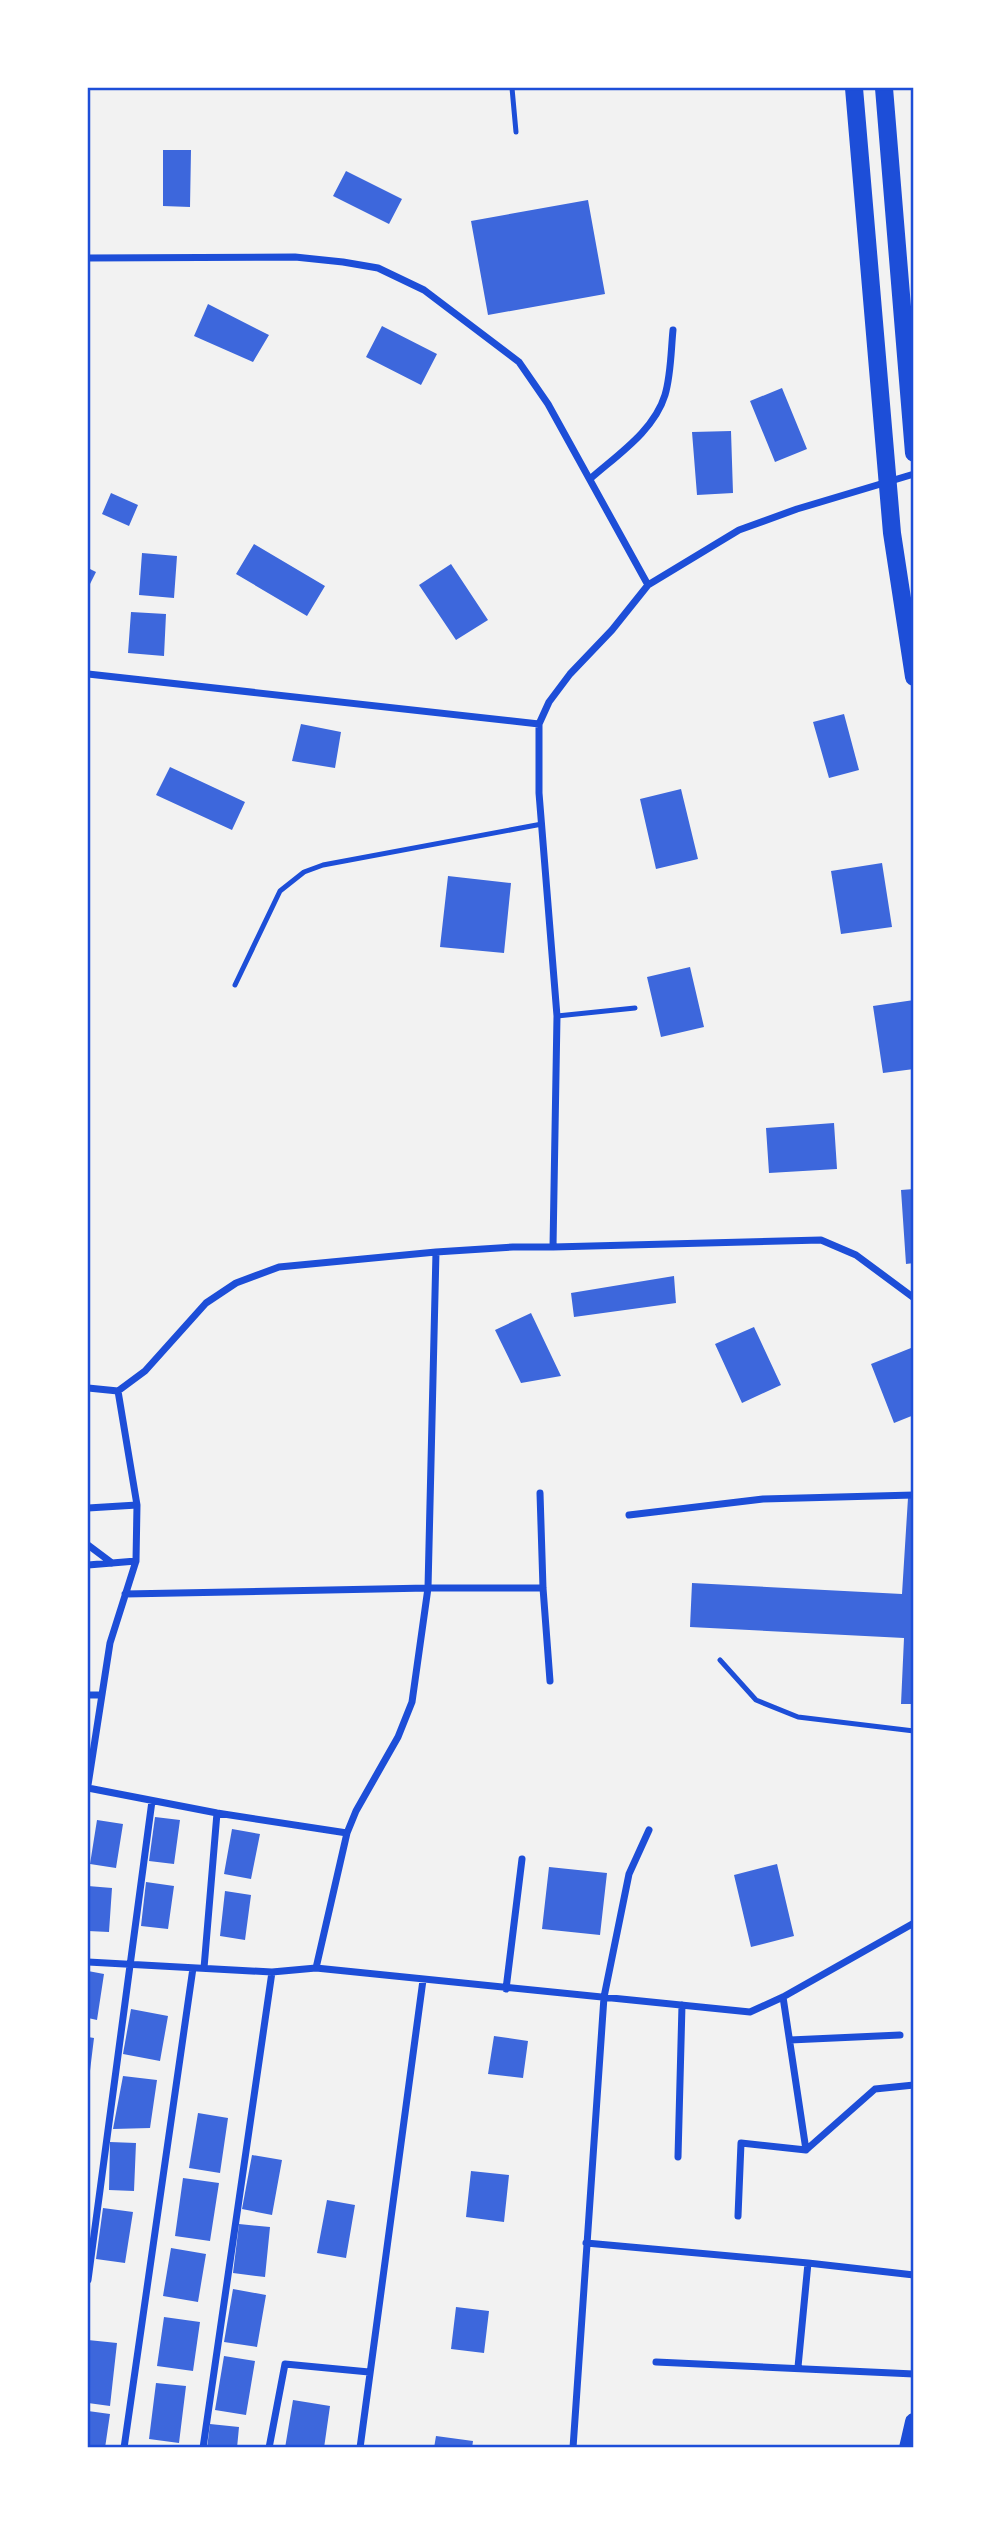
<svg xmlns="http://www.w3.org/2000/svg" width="1001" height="2535" font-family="'Varela Round',sans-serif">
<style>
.building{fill:#3d67dc}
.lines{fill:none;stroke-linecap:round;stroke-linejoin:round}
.service{stroke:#1d4ed8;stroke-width:5}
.minor{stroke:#1d4ed8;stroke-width:7}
.primary{stroke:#1d4ed8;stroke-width:18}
.neatline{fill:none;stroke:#1d4ed8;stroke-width:2.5}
</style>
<rect width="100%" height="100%" fill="#f2f2f2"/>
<path class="building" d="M163,150H191L190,207L163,206Z
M346,171L402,199L389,224L333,196Z
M588,200L605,294L488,315L471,221Z
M208,304L269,335L253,362L194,336Z
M382,326L437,354L421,385L366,357Z
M782,388L807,449L775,462L750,401Z
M731,431L733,493L697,495L692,432Z
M111,493L138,505L129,526L102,514Z
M254,544L325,586L307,616L236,574Z
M142,553L177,556L174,598L139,595Z
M451,564L488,620L456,640L419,585Z
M88,568L96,572L88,588Z
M131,612L166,614L164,656L128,653Z
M844,714L859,770L829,778L813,722Z
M301,724L341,732L335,768L292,761Z
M170,767L245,802L232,830L156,795Z
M681,789L698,859L656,869L640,799Z
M882,863L892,927L841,934L831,871Z
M448,876L511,883L504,953L440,947Z
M690,967L704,1027L661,1037L647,977Z
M914,1000V1069L883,1073L873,1006Z
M834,1123L837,1169L769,1173L766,1128Z
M914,1189V1263L906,1264L901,1190Z
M674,1276L676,1303L574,1317L571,1293Z
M531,1313L561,1376L521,1383L495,1330Z
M754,1327L781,1385L742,1403L715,1344Z
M911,1348L914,1353V1415L894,1423L871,1364Z
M908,1498H914V1704H901L904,1638L690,1627L692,1583L902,1594Z
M155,1817L180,1820L174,1864L149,1861Z
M97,1820L123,1824L116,1868L90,1864Z
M232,1829L260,1834L251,1879L224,1874Z
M777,1864L794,1936L751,1947L734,1875Z
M549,1867L607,1873L600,1935L542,1929Z
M146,1882L174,1886L168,1929L141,1926Z
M88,1886L112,1888L109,1932L88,1931Z
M225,1891L251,1895L245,1940L220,1936Z
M88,1971L104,1974L97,2020L88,2018Z
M131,2009L168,2016L160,2061L123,2054Z
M494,2036L528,2041L523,2078L488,2074Z
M88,2037L94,2038L89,2079H88Z
M123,2076L157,2080L150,2128L113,2129Z
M198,2113L228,2118L220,2173L189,2168Z
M110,2142L136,2143L134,2191L109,2190Z
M252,2155L282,2160L272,2215L242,2209Z
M471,2171L509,2175L504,2222L466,2217Z
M183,2178L219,2183L210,2241L175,2236Z
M327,2200L355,2205L346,2258L317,2253Z
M103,2208L133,2212L125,2263L96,2259Z
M239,2224L270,2227L265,2277L233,2273Z
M171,2248L206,2254L198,2302L163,2296Z
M233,2289L266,2295L257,2347L224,2342Z
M456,2307L489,2311L484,2353L451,2349Z
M164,2317L200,2322L193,2371L157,2366Z
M88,2340L117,2343L110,2406L88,2403Z
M224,2356L255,2361L246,2415L215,2410Z
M156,2383L186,2386L179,2443L149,2439Z
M293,2400L330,2406L324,2448H285Z
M88,2411L110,2414L105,2448H88Z
M210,2424L239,2427L237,2448H207Z
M436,2436L473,2441L472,2448H434Z"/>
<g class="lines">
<path class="service" d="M512,88L516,132
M235,985L280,891L304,872L323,865L542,824
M557,1016L635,1008
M720,1660L756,1700L798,1717L914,1731"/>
<path class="minor" d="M88,258L295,257L343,262L378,268L424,290L519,362L548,404L648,585
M590,479C617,455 654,431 665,395C671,375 671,350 673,330
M88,674L539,724L549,702L570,674L612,630L648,585L739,530L797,509L914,474
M539,724V793L557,1016L553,1247L821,1240L856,1255L914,1298
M88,1388L118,1391L145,1371L206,1303L236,1283L279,1267L436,1252L513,1247H553
M540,1493L543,1588L550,1681
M88,1508L137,1505
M629,1515L763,1499L914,1495
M88,1545L112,1563
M88,1565L136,1561
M125,1594L428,1588H543
M88,1695H101
M88,1785L110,1643L136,1561L137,1505L118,1391
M88,1788L217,1813L347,1833
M88,1962L272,1972L316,1968L750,2012L783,1997L914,1923
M204,1968L217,1813
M316,1968L347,1833L356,1811L398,1737L412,1702L428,1588L436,1252
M506,1989L522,1859
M783,1997L806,2150L875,2089L914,2085
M790,2040L900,2035
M678,2157L682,2005
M738,2216L741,2143L806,2150
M586,2243L808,2263L914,2275
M88,2280L152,1801
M656,2362L914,2374
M798,2367L808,2263
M124,2448L193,1968
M203,2448L272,1972
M269,2448L285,2364L369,2372
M360,2448L423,1980
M573,2448L604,1997L629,1874L649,1830"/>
<path class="primary" d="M854,88L892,533L914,677
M884,88L914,453
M908,2448L914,2422"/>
</g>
<rect width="1001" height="2535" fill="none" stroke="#ffffff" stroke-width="178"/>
<rect x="89" y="89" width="823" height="2357" class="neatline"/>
</svg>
